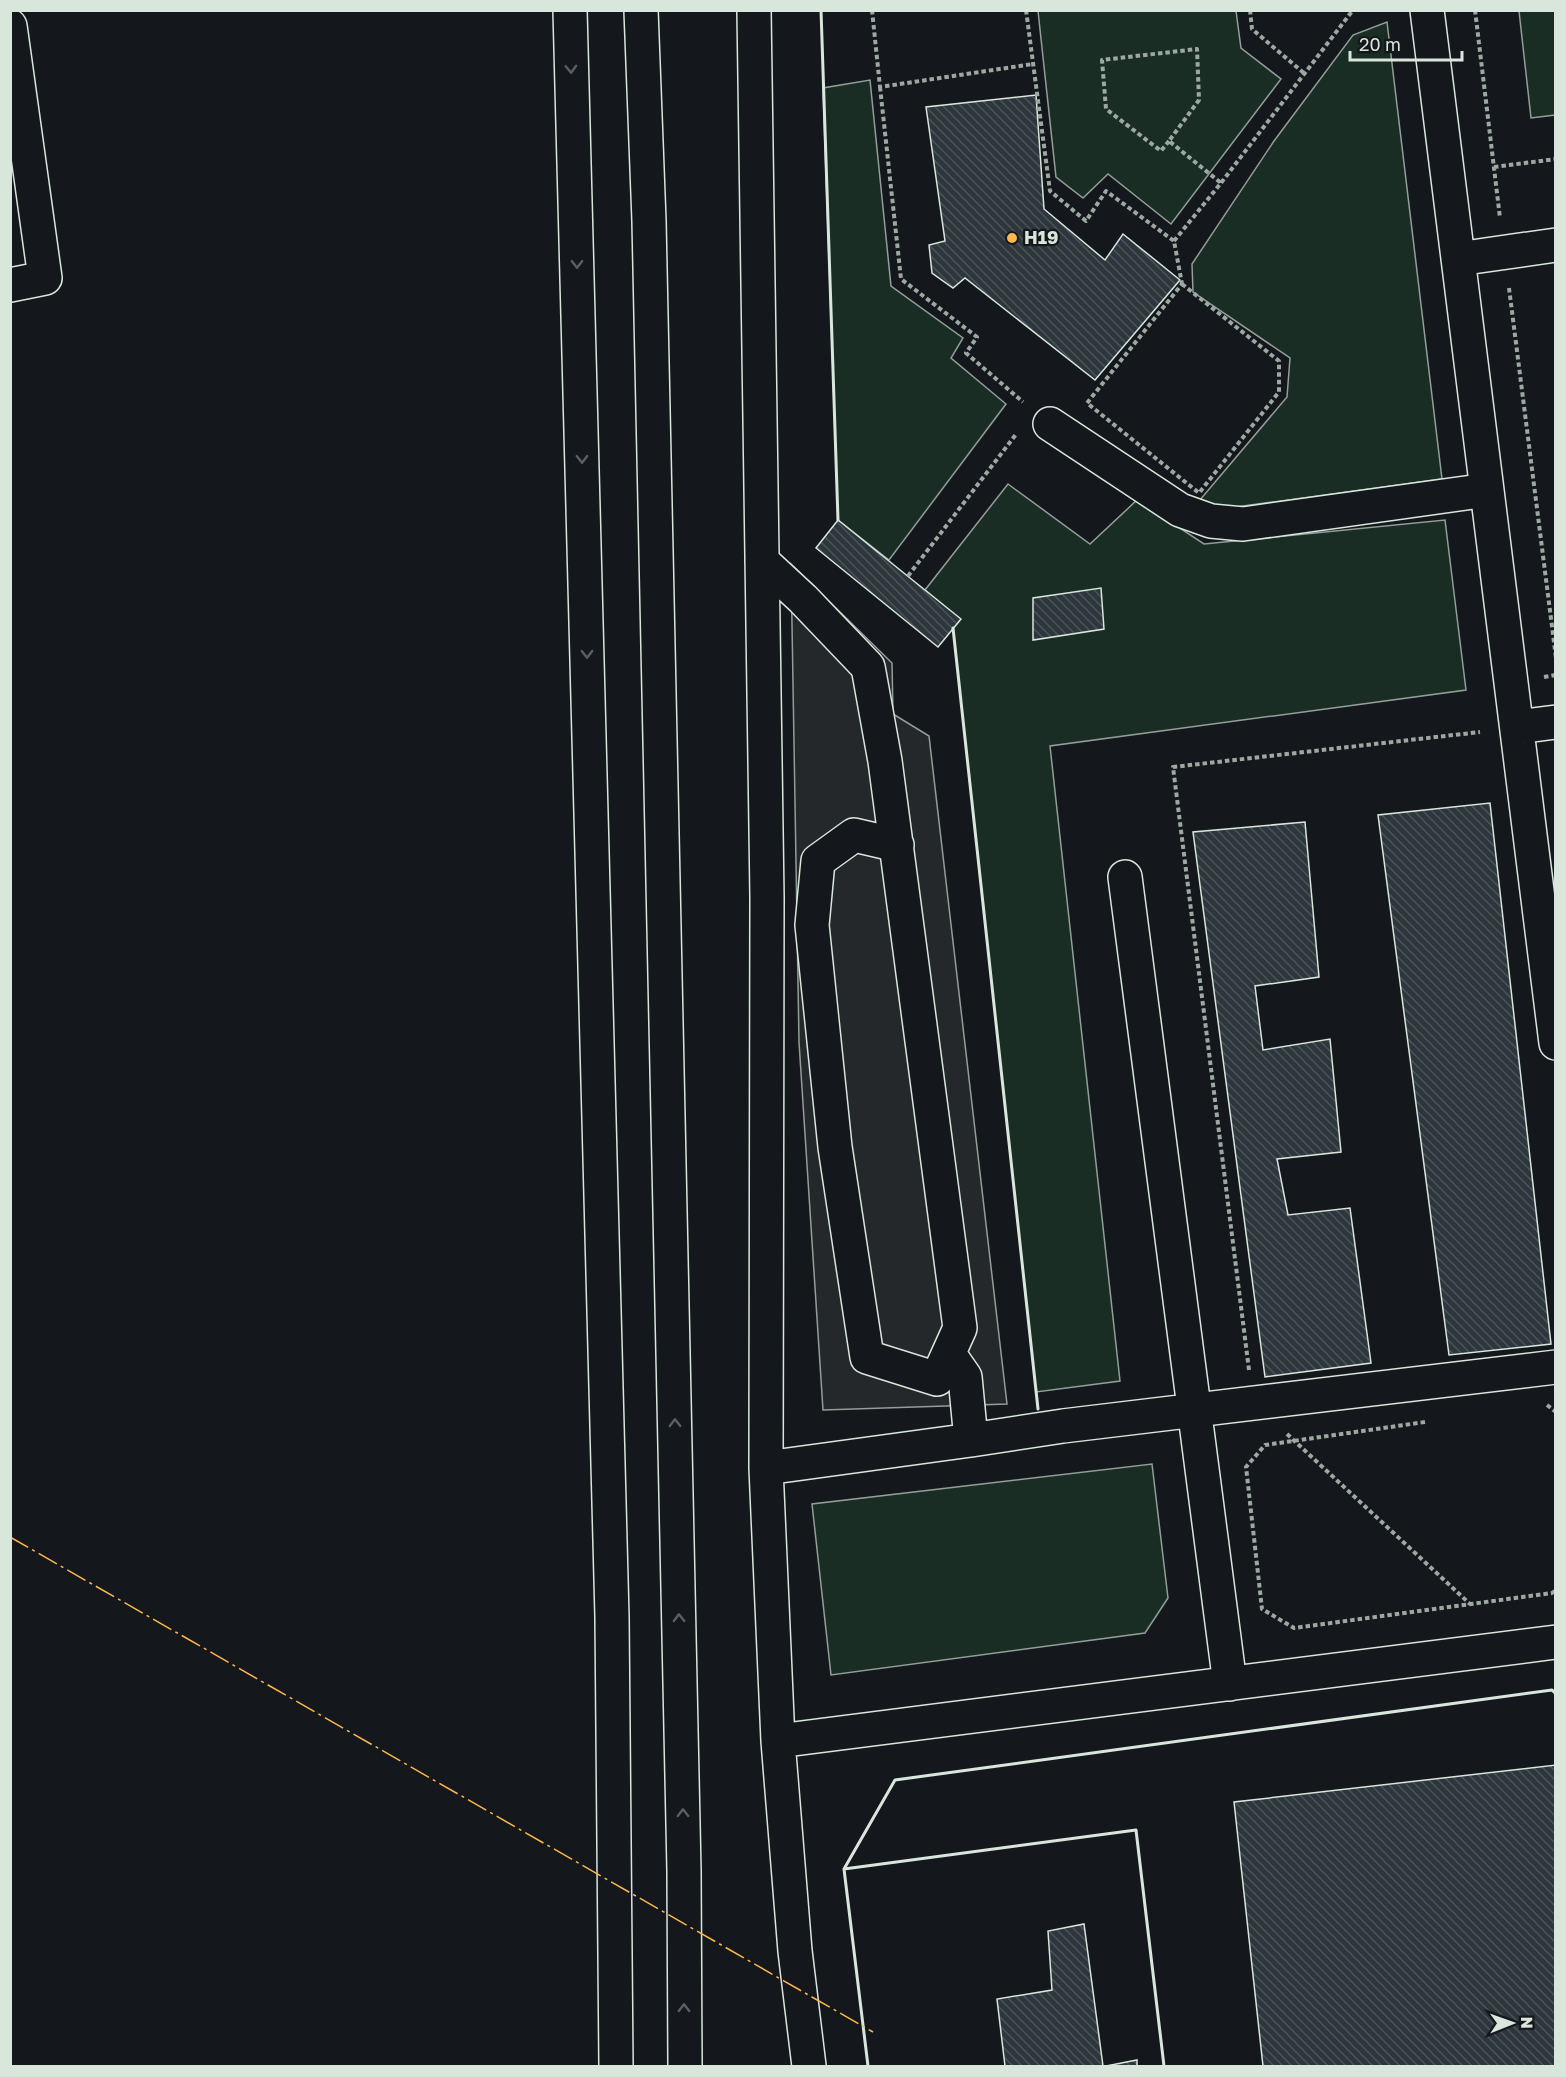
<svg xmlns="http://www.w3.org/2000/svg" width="1566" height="2077" font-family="'Golos Text',sans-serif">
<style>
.grass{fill:#1a2d24;stroke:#939e99;stroke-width:1.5}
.parking{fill:#24282b;stroke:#939e99;stroke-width:1.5}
.building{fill:url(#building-back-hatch);stroke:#d8e6dc;stroke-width:1.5}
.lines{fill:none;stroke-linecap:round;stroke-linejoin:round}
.minor-casing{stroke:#d8e6dc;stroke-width:36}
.major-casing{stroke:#d8e6dc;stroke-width:36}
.path{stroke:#9da8a2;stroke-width:4;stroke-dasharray:4.5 3;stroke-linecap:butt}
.minor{stroke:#14181c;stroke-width:33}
.major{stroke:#14181c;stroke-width:33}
.wall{stroke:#d8e6dc;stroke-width:3}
.power{stroke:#ffb74d;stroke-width:1.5;stroke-dasharray:21 4.5 3 4.5;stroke-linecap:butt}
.oneway{stroke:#59605f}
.poi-dot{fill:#ffb74d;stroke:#14181c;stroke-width:2}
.labels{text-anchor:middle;stroke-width:4.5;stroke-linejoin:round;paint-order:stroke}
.poi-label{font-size:18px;font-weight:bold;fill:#d8e6dc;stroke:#14181c;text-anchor:start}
</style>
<defs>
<pattern id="building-back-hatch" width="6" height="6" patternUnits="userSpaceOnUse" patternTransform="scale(1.5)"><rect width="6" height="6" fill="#2c363c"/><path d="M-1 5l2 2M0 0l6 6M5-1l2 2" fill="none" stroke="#4a5358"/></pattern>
</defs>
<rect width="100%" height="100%" fill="#14181c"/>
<path class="grass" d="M1038,11H1236L1241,48L1281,79L1171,224L1108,174L1083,198L1056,177Z
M1519,11H1555V115L1531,118Z
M1387,22L1442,479L1214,510L1199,501L1287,397L1290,358L1193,292L1192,264L1274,141L1353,35Z
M870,80L891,286L963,338L951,358L1006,404L889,560L838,520L823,88Z
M1008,484L1090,544L1137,500L1204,544L1445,520L1466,690L1050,746L1120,1381L1036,1392L953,628L960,619L925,590Z
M1152,1464L1168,1598L1145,1633L831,1675L812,1504Z"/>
<path class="parking" d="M791,564L892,663L893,714L929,736L1007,1404L823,1410L799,1042Z"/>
<path class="building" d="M1036,95L1044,209L1105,260L1123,234L1180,280L1095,380L965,278L953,288L932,273L929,245L945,241L926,107Z
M838,520L961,619L938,647L816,548Z
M1101,588L1104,629L1033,640V598Z
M1490,803L1551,1344L1449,1355L1378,815Z
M1305,822L1319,977L1255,986L1263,1050L1330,1039L1341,1152L1277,1159L1288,1215L1350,1208L1371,1363L1265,1377L1193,832Z
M1556,1765V2066H1263L1234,1802Z
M1084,1924L1103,2066H1005L997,1999L1052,1990L1048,1931Z
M1137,2060V2066H1106Z"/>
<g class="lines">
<g class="minor-casing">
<path id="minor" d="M754,10L767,897L766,1468L778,1741L795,1951L809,2066
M1427,10L1556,1043
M10,26L45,278L10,285
M1458,259L1556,245
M1050,424L1180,510L1211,521L1243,524L1487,490
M762,561L803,599L868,667L885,761L960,1328L937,1379L867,1357L835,1147L812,925L818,861L854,835L897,845
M1517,727L1556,722
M1125,877L1230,1684
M971,1440L1063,1426L1556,1367
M766,1468L971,1440L965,1377L949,1354
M778,1741L1556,1642"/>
</g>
<g class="major-casing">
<path id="major" d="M570,10L612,1617L616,2066
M641,10L649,221L684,1871L685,2066"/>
</g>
<path class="path" d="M872,10L880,87L1033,64
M1026,10L1050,191L1086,221L1106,191L1174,241L1182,284
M1250,10L1252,29L1305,74
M1475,10L1500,218
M880,87L901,279L977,337L966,353L1023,402
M1169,141L1161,151L1106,109L1102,60L1197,49L1199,100L1169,141L1221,183
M1494,167L1556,159
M1174,241L1221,183L1353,10
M1182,284L1279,361V392L1199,493L1087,403Z
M1509,288L1556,658
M908,576L1017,433
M1544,677L1556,675
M1249,1370L1173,767L1480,732
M1547,1405L1556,1412
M1425,1422L1265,1445L1246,1467L1262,1609L1294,1628L1552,1593L1556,1590
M1287,1434L1470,1604"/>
<use href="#minor" class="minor"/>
<use href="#major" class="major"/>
<path class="wall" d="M821,10L838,520
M953,628L1038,1409
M844,1869L1136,1830L1164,2066
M868,2066L844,1869L895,1780L1552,1690L1556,1694"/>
<path class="power" d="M10,1537L873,2032"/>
</g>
<defs><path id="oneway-chevron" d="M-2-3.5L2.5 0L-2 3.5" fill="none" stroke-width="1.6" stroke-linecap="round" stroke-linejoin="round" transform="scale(1.5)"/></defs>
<g class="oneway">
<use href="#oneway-chevron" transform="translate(571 69) rotate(88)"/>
<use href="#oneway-chevron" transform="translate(577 264) rotate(89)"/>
<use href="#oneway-chevron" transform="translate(582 459) rotate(89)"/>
<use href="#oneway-chevron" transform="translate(587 654) rotate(89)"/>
<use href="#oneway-chevron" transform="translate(675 1423) rotate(-91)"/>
<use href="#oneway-chevron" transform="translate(679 1618) rotate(-91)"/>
<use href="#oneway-chevron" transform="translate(683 1813) rotate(-91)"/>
<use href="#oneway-chevron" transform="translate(684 2008) rotate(-90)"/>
</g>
<circle class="poi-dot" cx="1012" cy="238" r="6"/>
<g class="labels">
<g class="poi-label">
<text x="1024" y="244">H19</text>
</g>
</g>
<rect width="1566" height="2077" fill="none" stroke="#d8e6dc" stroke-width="24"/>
<g transform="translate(1512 2023) rotate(89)" stroke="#14181c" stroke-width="4.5" paint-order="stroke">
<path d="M0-4.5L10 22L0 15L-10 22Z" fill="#d8e6dc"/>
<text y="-9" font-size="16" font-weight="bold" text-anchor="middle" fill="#d8e6dc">N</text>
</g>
<path d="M1350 51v9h112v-9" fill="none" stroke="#d8e6dc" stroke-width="3"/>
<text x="1359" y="51" font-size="18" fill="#d8e6dc" stroke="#14181c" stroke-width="4.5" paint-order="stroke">20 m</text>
</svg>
